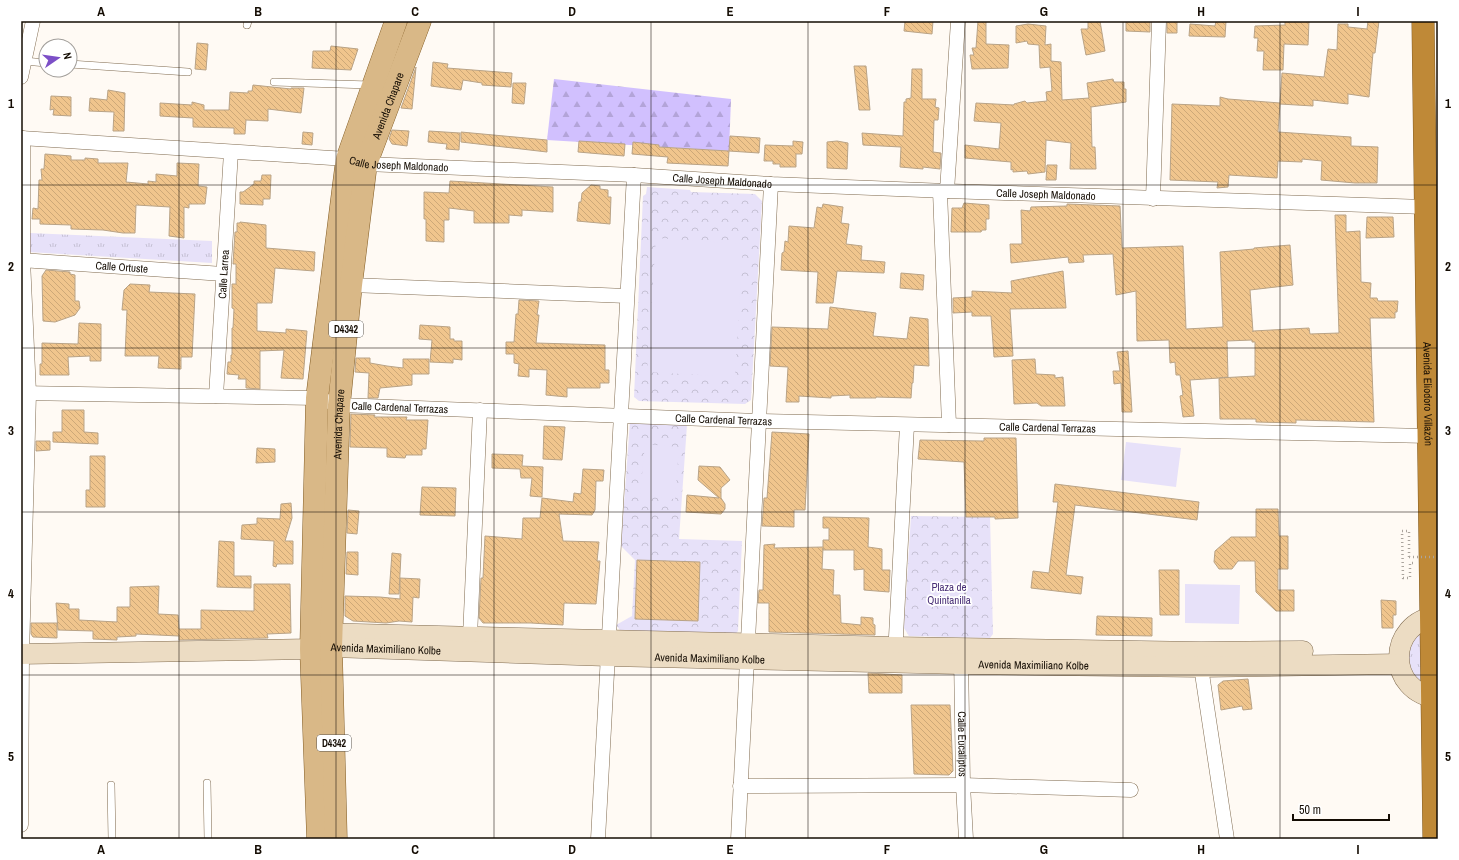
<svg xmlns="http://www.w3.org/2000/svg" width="1459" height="860" font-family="'Archivo Narrow',sans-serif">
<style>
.grass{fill:url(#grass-tufts)}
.forest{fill:url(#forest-firs)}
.park{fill:url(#park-crowns)}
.pitch{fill:#e7e1f9}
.building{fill:url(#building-back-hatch);stroke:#b9a386;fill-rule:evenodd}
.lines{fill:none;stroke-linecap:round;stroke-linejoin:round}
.lane-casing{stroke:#816c51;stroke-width:8}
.street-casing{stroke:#816c51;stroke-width:15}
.secondary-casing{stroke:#816c51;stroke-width:21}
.primary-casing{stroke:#835d25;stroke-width:23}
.highway-casing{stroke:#835d25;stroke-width:23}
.path{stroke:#aaa49d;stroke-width:2.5;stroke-dasharray:1 3;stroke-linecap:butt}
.lane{stroke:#fff;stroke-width:7}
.street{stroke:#fff;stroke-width:14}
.secondary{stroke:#ecdcc3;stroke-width:20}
.primary{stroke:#d9b887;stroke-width:22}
.highway{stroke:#bf8937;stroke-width:22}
.path-bridge{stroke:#aaa49d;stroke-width:2.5;stroke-dasharray:1 3;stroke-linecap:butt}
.grid{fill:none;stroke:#140c03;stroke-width:1;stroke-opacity:0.55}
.labels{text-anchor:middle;stroke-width:3.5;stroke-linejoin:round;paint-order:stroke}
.shield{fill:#fff;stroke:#5a554f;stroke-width:1}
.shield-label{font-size:10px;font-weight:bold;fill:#140c03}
.street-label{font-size:11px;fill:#140c03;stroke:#fff}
.park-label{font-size:11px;fill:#492f76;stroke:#fff}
.neatline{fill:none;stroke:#140c03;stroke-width:1.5}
.grid-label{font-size:13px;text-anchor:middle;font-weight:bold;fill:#140c03}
</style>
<defs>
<pattern id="grass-tufts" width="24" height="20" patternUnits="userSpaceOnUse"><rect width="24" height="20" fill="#e7e1f9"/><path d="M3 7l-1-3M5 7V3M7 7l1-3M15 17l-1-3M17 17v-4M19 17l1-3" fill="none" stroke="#c5c0d4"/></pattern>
<pattern id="forest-firs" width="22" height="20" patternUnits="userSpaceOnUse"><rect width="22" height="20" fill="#d1c0fe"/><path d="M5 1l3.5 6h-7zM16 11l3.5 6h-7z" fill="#b3a4d8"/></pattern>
<pattern id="park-crowns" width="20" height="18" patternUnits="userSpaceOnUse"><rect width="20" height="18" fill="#e7e1f9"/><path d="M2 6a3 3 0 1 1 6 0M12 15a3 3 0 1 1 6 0" fill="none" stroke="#c5c0d4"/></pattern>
<pattern id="building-back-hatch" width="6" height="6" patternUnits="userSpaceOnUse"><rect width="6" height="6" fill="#f0c58d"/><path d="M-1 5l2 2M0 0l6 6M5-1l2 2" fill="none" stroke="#cda878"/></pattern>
</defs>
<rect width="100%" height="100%" fill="#fffaf4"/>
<path class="grass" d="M30,233L212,241V263L28,252Z
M1422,631L1423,687C1407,665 1400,653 1422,631Z"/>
<path class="forest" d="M554,79L731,99L729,151L547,140Z"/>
<path class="park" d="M647,187L690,190L691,192L755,194L762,201L751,400L745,404L639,401L634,397L643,196L646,194Z
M630,421L687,425L679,539L742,541L738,631L731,639L623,634L616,625L632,616L635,560L621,546Z
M911,516L990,517L993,634L990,638L909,636L904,628Z"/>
<path class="pitch" d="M656,238L743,244L735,377L647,372Z
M1126,442L1181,448L1176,487L1121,480Z
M645,444L679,447L675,499L640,496Z
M1185,584L1240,585L1239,624L1185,623Z"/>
<path class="building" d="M905,21H933L932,34L904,31Z
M978,21H986V44L1009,45L1008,68L972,69L970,55H974L972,48H976Z
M1088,21H1100L1105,51L1086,55L1081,29H1088Z
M1126,21H1150V32L1126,31Z
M1167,21H1177V33H1167Z
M1216,21H1226L1225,37L1189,36L1190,24L1215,26Z
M1285,21H1309L1308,45L1284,44L1283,70H1263L1264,51H1257L1258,38H1254L1255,26L1285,25Z
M1368,21H1379L1375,53H1373L1369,97L1348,94V104L1313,100V106L1280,104L1278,132L1351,137V146L1378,147L1377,183H1355L1321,180L1322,161L1302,159V162L1278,161L1277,178L1229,175L1228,187L1217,188L1218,182L1170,180L1172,104L1220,106V97L1228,99L1280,103L1282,73L1324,77L1328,49L1337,50L1338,24H1348V27L1367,29Z
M1028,24L1046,26L1045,45L1051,44V61L1061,62L1062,100L1089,98L1087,83L1113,79L1114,82H1124V89H1126V102L1091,107L1092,147H1095L1096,169H1070L1071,143L1046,140L1045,172L1028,174L1027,171L1013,172V169L1011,170V162L965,158V145L999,149L1001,123L974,121L976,103L1014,105V104L1025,101L1027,103L1047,101L1046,92L1052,91L1050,67L1040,68L1039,45L1028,44L1027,41L1016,43V26Z
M197,43L208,44L206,70L195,69Z
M331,46L358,49L351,70L312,68L313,51H330Z
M433,62L448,64L447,68L512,73L511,87L482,85V83L463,80L461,90L431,86Z
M854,66H866L870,110H859Z
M416,67L412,109L401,108Z
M912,69H922V99H936L935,107L939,108L938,120H934L933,152L941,153L940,169L923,167V169L900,167L901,147L863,145L862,133L903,136L904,102H906V99L911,98Z
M513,83H526L524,104L512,103Z
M253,85L291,89V88H304L301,113L268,109V121L246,120L245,134H234V128L193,127V118L160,116V103L192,105V102L204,105V110H229L230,92L248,93V91H252Z
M108,90L125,93L124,131H113L114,112L89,111L90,98L107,100Z
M51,96L71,97V116L53,115L54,109L50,110Z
M392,130L409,131L407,146L392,144L389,139Z
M429,131L460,133L459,150L446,149L447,144L428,142Z
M303,132L313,133L312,145L302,144Z
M461,132L547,140V152L461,142Z
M730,136L760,138L759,153L729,151Z
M579,141L625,144L624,156L578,152Z
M793,141L803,142L802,154H796V167H780V164H773V161H764L765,145L793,146Z
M837,141L848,143L847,169L827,168V142Z
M633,142L659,145V147L729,151L728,166L667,163L668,157L632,154Z
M45,154L71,156V160H85V158L98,159V163H128L126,182L148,184V181L156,182V174L177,176V163L199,164L198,186L207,187L205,204H189V208L184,207V238L169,236L170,207L136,205L135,233H123L103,230L71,229V225L40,224V219H32L33,208L38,209L39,180H42L41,169H44Z
M1047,165H1057L1056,180H1046Z
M262,175H271L270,199H263V205L240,204V192H243L254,184V181H261Z
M450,181L553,187V212L522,210V216L509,215V223H474V211L449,208V220H444V242L426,241V219H424V192L449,193Z
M591,185L600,186V189L608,190V197H611L610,224L577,221L579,202H581L582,193Z
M964,203L989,205V219H986V230H982L981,232H951L952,208H962Z
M823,204L843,207L841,223L849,224L846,244L862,246L861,260L885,262L884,273L837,271L833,303H816L818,272L781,270L782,253L784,252L785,241L788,242L789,226L814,228L817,207L822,208Z
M1067,204L1120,206L1122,248L1183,246L1186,329L1223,327L1220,252L1254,249V248L1290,245L1293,285L1250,290L1253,332V331L1309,328L1310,334L1339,333L1335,215H1346V232L1360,231L1361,282L1371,283L1370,298H1377L1378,301H1398L1397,312H1395V318H1370L1374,422L1296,420V423L1256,422V419H1220L1219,378L1190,380L1194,416L1183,417L1180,396L1183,395L1180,375H1176L1175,362L1170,363L1169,340L1137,341L1136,291L1116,295L1113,254L1083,255L1084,262L1069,263L1068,257L1011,263L1010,244H1022L1021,210L1030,211L1031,207L1067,206ZM1252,340V342H1255V376L1219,378L1228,377L1227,341Z
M1367,217H1393L1394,237L1366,238Z
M240,222L266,225V248L315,252L314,271L275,268L272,303H257V331L286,333V329L307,331L303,379L281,378L284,350L260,351V389L246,388V379H238L239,375L227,374L228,362H231V355H232V328H233L234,309L232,308V284H236V264H233L235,232H237V223H240Z
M46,270L70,272V274L75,275V301H79L80,308L75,315L55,322L43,321L42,276Z
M1063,271L1066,308L1010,309L1013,356L994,357L991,316H972V312L953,313V298L972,297V291L1012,293L1011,281Z
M901,273L924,275L923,290L900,288Z
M130,284L150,285L149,292L195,294L192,357H181V369L158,368L159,356H125L127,310H122L124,290Z
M519,300L539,301L537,315H539L536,343L605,345V370H609V383H600V388H567V397L546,395L547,370L529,369V377L518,376L519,364L514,363V354H506V342H514L516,314H518Z
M830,307L876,313L873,336L907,339L910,317L928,319L929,366L914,365L913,383H912L911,398L876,397V398H850V395L831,396V398L799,396V402H786L788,367L770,366L772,327L828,329Z
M79,323L101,324V361H90V356L68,357L69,375H40V364H42V343L78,344Z
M420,325L450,327V339H454V341H462V360L453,359V363L430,362L432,340L419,339Z
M1128,351L1132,412H1122L1121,383L1114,384L1113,371H1120L1117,352Z
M356,358H370V363L387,366L403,368V359H429V374H412V385L380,388L378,398H368L369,373L355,372Z
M1035,359L1036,374L1055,375V378L1063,377L1065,406H1041L1037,403L1014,404L1012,360Z
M62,410H84V432L98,433V444L53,442V432H62Z
M351,414L375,415L374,417H407L406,420H428L426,449H422V455H406L405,458L387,457V448L350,447Z
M544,426L565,427L562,460L543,459Z
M772,432L809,434L805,510H794V527L762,526L764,498H767Z
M984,438H1016L1018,518L995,519V517H966L964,462L918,459L920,440L984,441Z
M36,441H50V450L36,451Z
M257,448L275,449V462L256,463Z
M492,454L523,455L522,466L543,467L542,497L530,496L532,478H521L520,469L492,468Z
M90,456H105V507H86V490H90Z
M699,466L720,467L730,480L721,488V498L725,504V509L721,514L686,512L687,495L719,498L698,480Z
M583,469L604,470L603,481H596L595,510L592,515L559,514L563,541L599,542L597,561H600L596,604L564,603L563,625L531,623H483L479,618L481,578H483L485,536L522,539L523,518H540L542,498L573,502L574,493L581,494Z
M1055,484L1199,502L1197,520L1075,505L1066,575L1083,577L1081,594L1031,588L1033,571L1049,573L1058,502H1053Z
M422,487L456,488L455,516L420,515Z
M291,503L292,518L285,541H293V564H277L276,567L273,566L274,541L241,539L242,525L257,524V518L280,519L281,504Z
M1256,509H1278L1279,536H1288V569H1278V590H1294V611H1276L1256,592L1255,561H1238L1232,569H1219L1214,562L1215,551L1231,537H1256Z
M348,510L359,511L357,534L347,533Z
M823,517L869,518L868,547L882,549V570H890L889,592L864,590V569L854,570V550H823V548L822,569L834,570L833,595H840L841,623L861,625V617L873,618V624L875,625V635L769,632V603H758L759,590H763L764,545L775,544L774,548L823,547V540H829V528H823Z
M219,541L234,542V576H251V588L217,587Z
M347,552H358V575L346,574Z
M392,553L401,554L399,594H389Z
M637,560L700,562L698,621L635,619Z
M1159,570H1179V615H1160Z
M400,578L420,579L419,598L413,597L412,622L399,621L386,623L353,621L345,616V596L380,597L400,599Z
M254,584H290L291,633L267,634L268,638L179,640V636L136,634V636L117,637V640L93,639V631L58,630L56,603L69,604V609H79V620L117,622V607H130V587L159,586L158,614L178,615L179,629H201V610L254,611Z
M1381,600L1396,601V615H1393V628H1382Z
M1097,616L1152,618V636L1096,635Z
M31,623H57V638L33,637L31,634Z
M868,673L902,675V693H869Z
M1248,679L1252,709L1243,710L1242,706L1221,710L1218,685L1223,681Z
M911,705H950L953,771L949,775L914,774Z"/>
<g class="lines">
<g class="lane-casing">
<path id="lane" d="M247,25L248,21
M24,61L46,63
M70,64L188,72
M274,82L370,85
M207,783L208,839
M111,785L112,839"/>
</g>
<g class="street-casing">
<g id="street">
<path d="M21,77L33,21"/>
<path id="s1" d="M21,138L347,159L366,164L634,175L771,184L947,191L1425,207"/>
<path d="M940,191L949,425"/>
<path d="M947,191L958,21"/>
<path d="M1153,199L1159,21"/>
<path id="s2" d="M21,260L223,274"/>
<path d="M351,285L627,296"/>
<path id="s3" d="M21,393L317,398L339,405L758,421L1428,436"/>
<path id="s4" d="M216,396L231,152"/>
<path d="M470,637L480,410"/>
<path id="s5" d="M961,655L963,785L966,839"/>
<path d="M895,656L907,425"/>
<path d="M1201,667L1227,839"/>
<path d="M740,786L963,785L1131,790"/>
<path d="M21,825L22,654L29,393L23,260V138"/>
<path d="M598,839L634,175"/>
<path d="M738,839L771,184"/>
</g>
</g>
<g class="secondary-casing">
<g id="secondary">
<path d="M1438,616C1386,622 1386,693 1438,698"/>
<path d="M316,633L895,647L1201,652L1303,651"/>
<path id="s6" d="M21,654L311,649L331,647L608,656L961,664L1201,667L1399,664"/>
</g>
</g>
<g class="primary-casing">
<g id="primary">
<path d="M318,839L311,649L317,398L347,159L396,21"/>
<path id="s7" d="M336,839L331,647L339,405L351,285L366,164L420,21"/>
</g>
</g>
<g class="highway-casing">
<g id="highway">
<path id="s8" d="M1423,21L1434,839"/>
</g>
</g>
<path class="path" d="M1409,557V531H1402L1403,578H1410V563H1414"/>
<use href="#lane" class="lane"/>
<use href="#street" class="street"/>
<use href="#secondary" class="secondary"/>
<use href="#primary" class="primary"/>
<use href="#highway" class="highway"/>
<path class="path-bridge" d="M1409,557H1438"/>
</g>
<path class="grid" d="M179,21V839M336,21V839M494,21V839M651,21V839M808,21V839M965,21V839M1123,21V839M1280,21V839M21,185H1438M21,348H1438M21,512H1438M21,675H1438"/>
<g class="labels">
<g class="shield">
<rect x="329" y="321" width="34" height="16" rx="3"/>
<rect x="317" y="735" width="34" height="16" rx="3"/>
</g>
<g class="shield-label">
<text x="346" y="333">D4342</text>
<text x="334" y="747">D4342</text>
</g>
<g class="street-label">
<text dy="4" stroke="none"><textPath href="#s7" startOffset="739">Avenida Chapare</textPath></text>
<text dy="4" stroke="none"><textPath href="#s1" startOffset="379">Calle Joseph Maldonado</textPath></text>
<text dy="4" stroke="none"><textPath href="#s1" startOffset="703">Calle Joseph Maldonado</textPath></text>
<text dy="4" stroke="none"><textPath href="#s1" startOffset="1027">Calle Joseph Maldonado</textPath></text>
<text dy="4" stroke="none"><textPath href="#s2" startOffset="101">Calle Ortuste</textPath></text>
<text dy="4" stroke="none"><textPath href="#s4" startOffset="122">Calle Larrea</textPath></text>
<text dy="4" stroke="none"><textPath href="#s8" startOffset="373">Avenida Eliodoro Villazón</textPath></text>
<text dy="4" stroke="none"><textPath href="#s3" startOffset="380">Calle Cardenal Terrazas</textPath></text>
<text dy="4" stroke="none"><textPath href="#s3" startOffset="704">Calle Cardenal Terrazas</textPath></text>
<text dy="4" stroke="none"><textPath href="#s7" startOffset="415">Avenida Chapare</textPath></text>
<text dy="4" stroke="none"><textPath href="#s3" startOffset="1028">Calle Cardenal Terrazas</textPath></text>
<text dy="4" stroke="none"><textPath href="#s6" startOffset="365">Avenida Maximiliano Kolbe</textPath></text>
<text dy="4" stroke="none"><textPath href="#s6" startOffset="689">Avenida Maximiliano Kolbe</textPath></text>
<text dy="4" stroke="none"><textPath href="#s6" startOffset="1013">Avenida Maximiliano Kolbe</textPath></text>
<text dy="4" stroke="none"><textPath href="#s5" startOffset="89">Calle Eucaliptos</textPath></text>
</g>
<g class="park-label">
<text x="949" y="591">Plaza de<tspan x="949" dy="13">Quintanilla</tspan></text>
</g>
</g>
<rect width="1459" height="860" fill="none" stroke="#ffffff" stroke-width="44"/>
<g transform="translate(58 58) rotate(77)"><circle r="19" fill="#ffffff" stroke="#a19e9a"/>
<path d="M0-3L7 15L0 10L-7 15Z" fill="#7c4fc7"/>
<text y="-6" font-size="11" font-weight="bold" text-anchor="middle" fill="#140c03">N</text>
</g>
<path d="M1293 814v6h96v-6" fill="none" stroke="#140c03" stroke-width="2"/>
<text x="1299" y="814" font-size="12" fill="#140c03" stroke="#ffffff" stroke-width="3" paint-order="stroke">50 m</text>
<rect x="22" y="22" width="1415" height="816" class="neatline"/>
<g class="grid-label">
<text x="101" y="16">A</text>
<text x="258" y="16">B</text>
<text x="415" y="16">C</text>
<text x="572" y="16">D</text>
<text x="730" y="16">E</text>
<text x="887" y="16">F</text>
<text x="1044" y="16">G</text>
<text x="1201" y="16">H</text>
<text x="1358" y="16">I</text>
<text x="11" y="108">1</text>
<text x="1448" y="108">1</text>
<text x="11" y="271">2</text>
<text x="1448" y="271">2</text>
<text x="11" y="435">3</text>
<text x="1448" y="435">3</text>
<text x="11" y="598">4</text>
<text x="1448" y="598">4</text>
<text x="11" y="761">5</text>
<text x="1448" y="761">5</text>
<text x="101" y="854">A</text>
<text x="258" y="854">B</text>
<text x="415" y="854">C</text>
<text x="572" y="854">D</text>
<text x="730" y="854">E</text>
<text x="887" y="854">F</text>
<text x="1044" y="854">G</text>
<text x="1201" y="854">H</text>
<text x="1358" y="854">I</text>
</g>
</svg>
